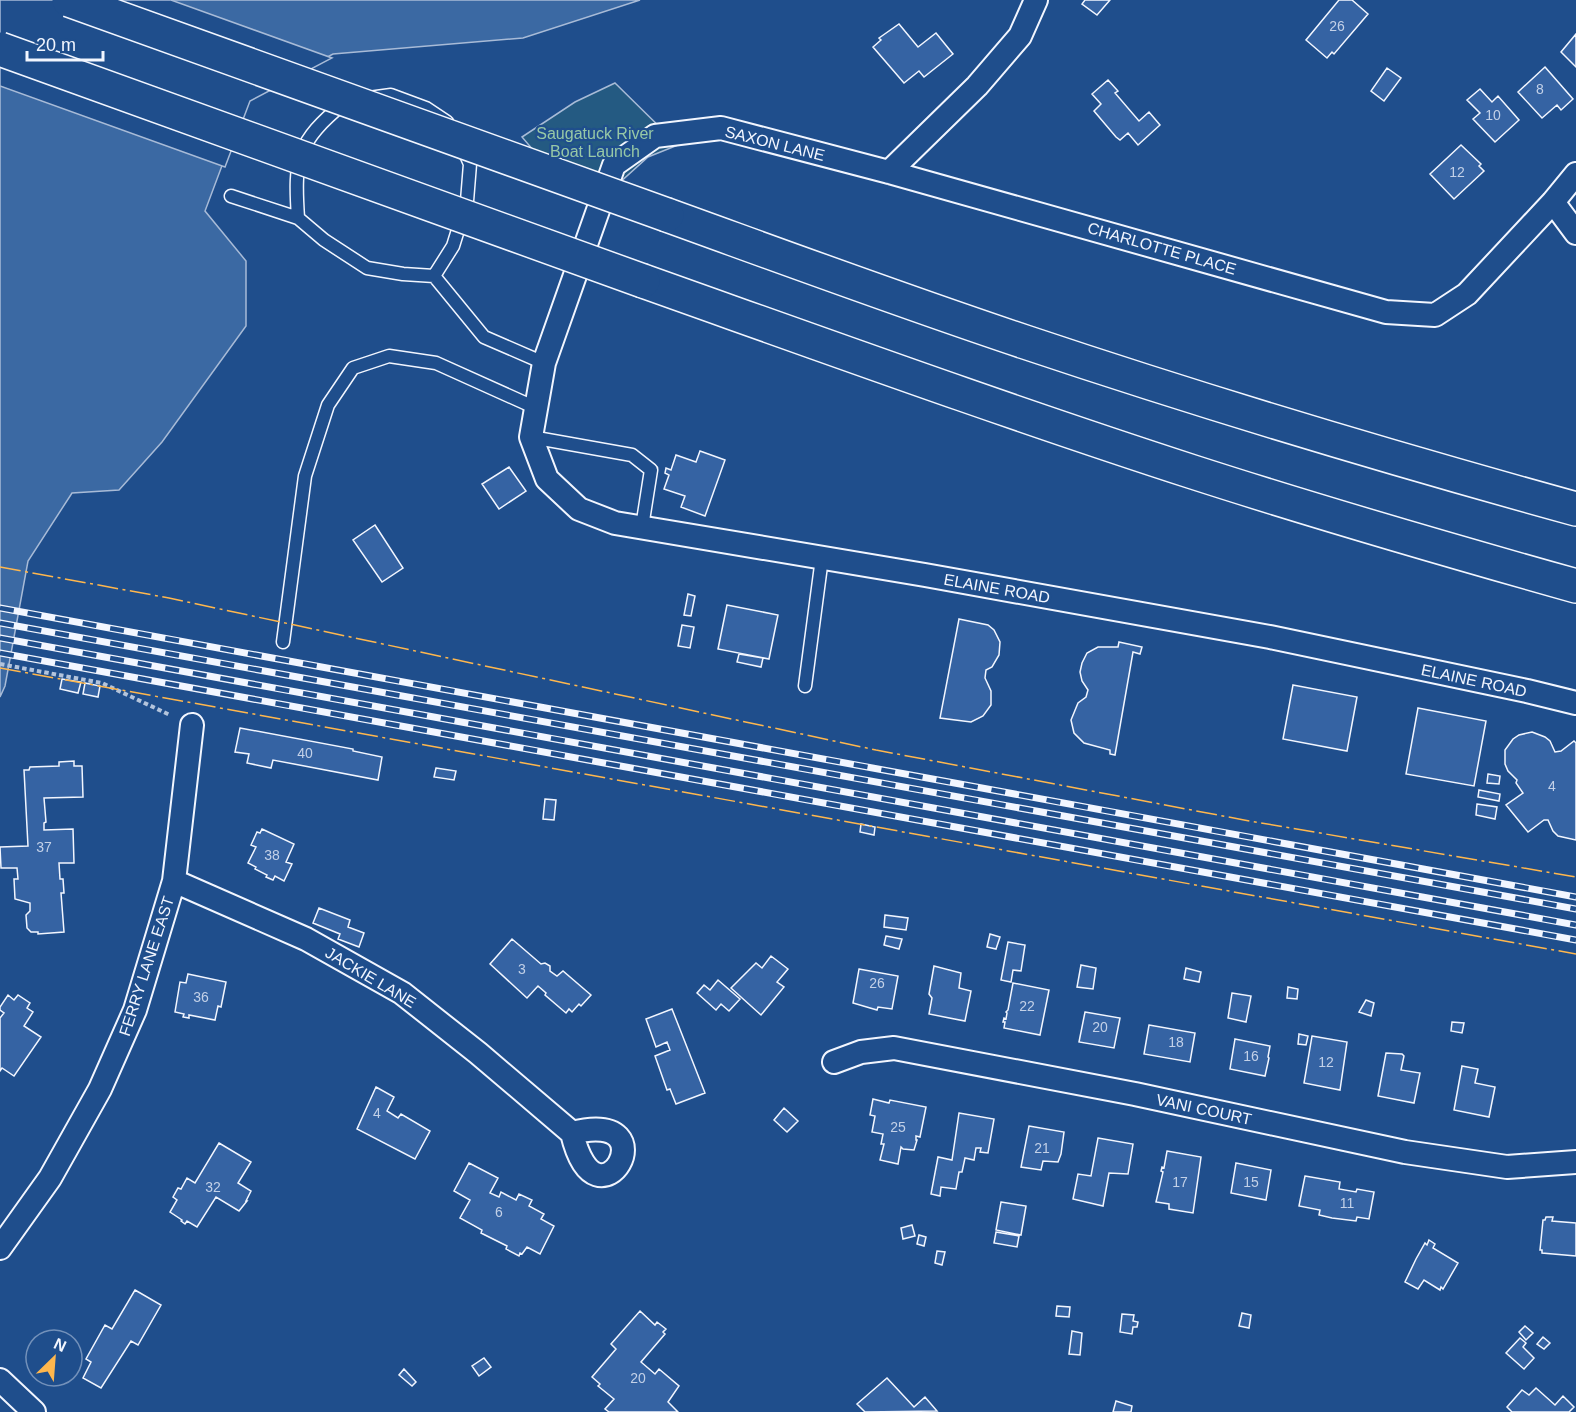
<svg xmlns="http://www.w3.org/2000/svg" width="1576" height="1412" font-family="Arial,sans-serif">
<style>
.green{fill:#245a82;stroke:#a8bbd7;stroke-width:1.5}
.water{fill:#3b69a3;stroke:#a8bbd7;stroke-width:1.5}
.pier{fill:#1f4e8c;stroke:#a8bbd7;stroke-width:1.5}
.building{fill:#3563a3;stroke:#f2f6ff;stroke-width:1.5}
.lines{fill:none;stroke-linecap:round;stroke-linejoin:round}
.service-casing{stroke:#f2f6ff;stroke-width:15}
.minor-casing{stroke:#f2f6ff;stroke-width:26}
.motorway-casing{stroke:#f2f6ff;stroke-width:36}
.path{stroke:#b3c4dc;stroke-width:4;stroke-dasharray:4.5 3;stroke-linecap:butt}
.service{stroke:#1f4e8c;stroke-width:12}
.minor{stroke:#1f4e8c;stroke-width:22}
.motorway{stroke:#1f4e8c;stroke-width:33}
.rail-casing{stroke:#f2f6ff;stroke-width:7}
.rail{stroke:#1f4e8c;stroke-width:4.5;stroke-dasharray:14;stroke-linecap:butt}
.motorway-bridge-casing{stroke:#f2f6ff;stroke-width:36;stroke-linecap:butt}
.motorway-bridge{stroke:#1f4e8c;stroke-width:33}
.power{stroke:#ffb74d;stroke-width:1.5;stroke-dasharray:21 4.5 3 4.5;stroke-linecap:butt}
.labels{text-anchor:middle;stroke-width:4.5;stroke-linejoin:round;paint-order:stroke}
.number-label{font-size:14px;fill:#c3d1e8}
.park-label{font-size:16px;fill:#97c8a6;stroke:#1f4e8c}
.street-label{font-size:16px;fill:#f2f6ff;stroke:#1f4e8c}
</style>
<rect width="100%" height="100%" fill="#1f4e8c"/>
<path class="green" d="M615,83L678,145L648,157L608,193L539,157L522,137L575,102Z"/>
<path class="water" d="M0,0H640L523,38L333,54L247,99L205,211L246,261V326L162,442L119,490L72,493L28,561L5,686L0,697Z"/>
<path class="pier" d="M0,0H171L332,58L250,101L225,167L0,86Z"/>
<path class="building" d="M1085,0H1110L1097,15L1082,4Z
M1339,0H1352L1368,14L1334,54L1332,52L1327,58L1306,40Z
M899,24L918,47L936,33L953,54L924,77L919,71L904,83L873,47L881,40L879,38Z
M1576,34V67L1561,52Z
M1545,67L1573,99L1561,110L1557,105L1542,118L1518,92Z
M1387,68L1401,78L1384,101L1371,91Z
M1108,80L1118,91L1115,93L1139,121L1149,112L1160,125L1138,145L1128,133L1120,140L1116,137L1094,111L1101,104L1092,94Z
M1480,89L1492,102L1498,96L1519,120L1495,142L1473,119L1480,113L1467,100Z
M1461,145L1481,164L1479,166L1484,171L1454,199L1430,174Z
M700,451L725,460L705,516L681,507L685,496L664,489L669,475L665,473L666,468L671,470L676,455L696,462Z
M509,467L526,491L499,509L482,484Z
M375,525L403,568L382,582L353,540Z
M688,594L695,596L691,616L684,615Z
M727,605L778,615L769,659L718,649Z
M959,619L988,625L994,630L1000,642L999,655L992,667L986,670L985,678L991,691V705L983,716L971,722L940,718Z
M682,625L694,627L690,648L678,646Z
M1119,642L1142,647L1140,654L1133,652L1115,755L1110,754V750L1084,743L1074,733L1071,720L1078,703L1086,697L1088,690L1082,681L1080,672L1082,663L1087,653L1098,647H1118Z
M739,654L763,658L761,667L737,662Z
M62,679L81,682L78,693L60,689Z
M85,683L100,686L98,697L83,694Z
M1293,685L1357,697L1347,751L1283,739Z
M1418,708L1486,721L1474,786L1406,774Z
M240,728L353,749V751L382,757L378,780L273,760L271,768L247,763L249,754L235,752Z
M1532,732L1545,737L1550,741L1555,752L1561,751L1574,741L1576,743V840L1558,836L1553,831L1548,820H1544L1528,832L1506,805L1523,793L1516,783L1517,780L1508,771L1505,764V750L1513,739L1519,735Z
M74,761V766H82L83,797L44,798L46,822L44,823V830L73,829L74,863H59L60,879H63L64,893H61L64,932L38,934V932H31L27,928L26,915L30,911V903L15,899L14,879H18L17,868H1L0,847L28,846L24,770H29L30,767L59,766V762Z
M436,768L456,771L454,780L434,777Z
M1488,774L1500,776L1499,784L1487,783Z
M1479,790L1500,794L1499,801L1478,797Z
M545,799L556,800L554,820L543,819Z
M1477,804L1497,807L1495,819L1476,815Z
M861,824L875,827L874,835L860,832Z
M262,829L294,844L286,862L292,864L284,881L275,876L273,880L266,877L267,875L255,869L256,867L248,863L256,847L251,845L257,832L260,833Z
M319,908L350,920L348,927L364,933L359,947L338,939L340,934L313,923Z
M885,915L908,918L906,930L884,927Z
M990,934L1000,937L996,949L987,947Z
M886,936L902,939L899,949L884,945Z
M512,939L541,964L545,963L550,966V971L557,976L563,971L591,995L581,1006L579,1004L572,1012L569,1009L566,1013L545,995L546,993L538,986L527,998L490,964Z
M1008,942L1025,945L1021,971L1013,970L1011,982L1001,980Z
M771,956L788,969L777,982L784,987L761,1015L731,988L756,963L762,968Z
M1081,965L1096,968L1093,989L1077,987Z
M934,966L961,973L959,988L971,991L965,1021L929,1014L932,998L929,994Z
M1186,968L1201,972L1199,982L1184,979Z
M859,969L898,976L892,1009L878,1007L877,1010L853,1003Z
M188,974L226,982L221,1007L218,1006L215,1020L189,1015V1018L183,1017L184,1014L175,1012L180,982L186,983Z
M718,980L740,999L729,1011L721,1004L716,1010L697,993L704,985L710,990Z
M1013,983L1049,990L1040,1035L1004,1028L1005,1022H1003L1004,1018L1006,1019L1007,1013L1006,1012L1008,1010Z
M1288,987L1298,989L1297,999L1287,998Z
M1232,993L1251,996L1246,1022L1228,1018Z
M8,995L14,1000L18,995L30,1003L27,1008L33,1012L24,1026L41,1037L14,1076L2,1068L0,1071V1018L4,1013L0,1010V1007Z
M1366,1000L1374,1003L1371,1016L1359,1012Z
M672,1009L705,1093L676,1104L670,1089L667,1090L655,1056L670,1050L667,1042L656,1047L646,1019Z
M1085,1012L1120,1018L1114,1048L1079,1042Z
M1452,1022L1464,1023L1462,1033L1451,1031Z
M1149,1025L1195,1033L1190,1062L1144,1054Z
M1299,1034L1308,1036L1306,1045L1298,1044Z
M1312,1036L1347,1042L1340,1090L1304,1083Z
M1235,1039L1270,1046L1268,1057L1269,1058L1265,1076L1230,1069Z
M1386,1053L1402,1054L1404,1056L1401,1070L1420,1073L1414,1103L1378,1096Z
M1462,1066L1478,1069L1475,1083L1495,1087L1489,1117L1454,1110Z
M376,1087L394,1097L387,1111L398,1118L401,1114L430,1131L415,1159L357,1129Z
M873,1099L889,1103L890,1100L926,1107L920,1137L916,1136V1140H917L914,1150L903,1149L901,1147L898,1164L880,1160L884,1144H881L883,1134L872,1132L875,1116L870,1115Z
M784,1108L798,1121L787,1132L774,1120Z
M959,1113L994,1119L988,1153L980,1152L981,1148H976L974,1160L965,1158L962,1172H959L956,1189L941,1187L940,1196L931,1194L938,1157L952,1160Z
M1029,1126L1064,1132L1061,1154L1058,1162L1043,1161L1041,1170L1021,1167Z
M1098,1138L1133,1144L1128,1174L1109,1173L1103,1206L1073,1199L1078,1174L1091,1176Z
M219,1143L251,1162L238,1183L251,1191L246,1201H247L239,1211L216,1197L197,1227L187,1221L185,1224L181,1221L182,1220L170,1212L177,1200L173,1197L178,1188L181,1189L187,1178L195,1183Z
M1167,1151L1201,1157L1193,1213L1169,1209V1204L1156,1202L1163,1172L1161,1171L1162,1167L1164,1168Z
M469,1163L498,1178L490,1193L499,1197L501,1192L516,1200L519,1194L532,1200L529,1206L544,1214L541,1219L554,1226L540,1254L527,1247L522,1254L520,1253L519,1256L506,1249L507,1246L481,1233L482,1230L460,1218L470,1200L454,1191Z
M1236,1163L1271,1170L1266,1200L1231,1193Z
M1305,1176L1340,1182L1339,1189L1356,1192L1357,1189L1374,1192L1369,1219L1357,1217L1356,1221L1332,1218L1319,1215L1320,1210L1299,1206Z
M1001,1202L1026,1206L1021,1235L996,1230Z
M1546,1217H1553L1552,1221L1576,1223V1256L1542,1253V1250H1540L1543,1220H1545Z
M912,1225L915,1236L903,1239L901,1228Z
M996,1232L1019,1236L1017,1247L994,1243Z
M919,1235L926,1237L924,1246L917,1244Z
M1429,1240L1435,1244L1433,1248L1458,1263L1443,1289L1441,1287L1440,1290L1424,1280L1418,1289L1405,1282L1416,1259L1425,1243L1427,1245Z
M937,1251L945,1252L942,1265L935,1263Z
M135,1290L161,1305L138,1345L131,1341L101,1388L83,1378L91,1362L86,1359L105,1325L112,1329Z
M1057,1306L1070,1307L1069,1317L1056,1316Z
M640,1311L655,1325L657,1322L666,1329L663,1332L665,1334L641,1362L655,1374L659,1369L679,1386L668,1402L678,1412H609L605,1409L614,1399L598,1386L600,1384L592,1377L616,1349L611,1344Z
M1242,1313L1251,1315L1249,1328L1239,1326Z
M1122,1314L1134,1315L1133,1321L1138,1322L1137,1327H1133L1132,1334L1120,1332Z
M1525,1326L1533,1333L1526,1340L1519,1332Z
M1072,1331L1082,1333L1080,1355L1069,1354Z
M1543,1337L1550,1343L1544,1349L1537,1344Z
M1520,1338L1526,1343L1523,1347L1534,1358L1524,1369L1506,1353Z
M484,1358L491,1367L479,1376L472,1366Z
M404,1369L416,1382L412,1386L399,1375Z
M887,1378L914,1407L925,1397L937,1411L865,1412L857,1404Z
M1536,1388L1555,1405L1563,1396L1574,1407L1569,1412H1512L1507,1407L1522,1390L1529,1395Z
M1116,1401L1132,1406L1131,1412H1113Z"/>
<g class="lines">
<g class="service-casing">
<path id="service" d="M369,98L391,95L426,108L447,122
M344,103C297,142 294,158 298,218L324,240L367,268L403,274L434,276
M462,146L470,164L467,201L453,246L434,276L484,337L544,363
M231,196L298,218
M531,437L632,455L651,470L642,527
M283,642L305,476L328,405L353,368L389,356L436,363L536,408
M805,686L822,558"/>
</g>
<g class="minor-casing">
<path id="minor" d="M889,172L977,86L1020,36L1036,0
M1576,174L1553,202L1467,294L1435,315L1386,312L889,172L721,128L655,136L614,165L544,363L531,437L547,479L579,509L615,523L925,575L1270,637L1527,691L1576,703
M1553,202L1576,233
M174,881L306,939L402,993L478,1053L572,1133C673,1107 597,1240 572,1133
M834,1062L861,1052L894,1048L1135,1094L1405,1152L1507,1167L1576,1162
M0,1248L50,1178L100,1089L135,1010L174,881L192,725
M0,1380L34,1412"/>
</g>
<g class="motorway-casing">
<path id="motorway" d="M667,215C786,258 905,302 1025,342C1207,403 1391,458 1576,509
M643,281C826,346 1008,412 1193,472C1320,513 1448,550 1576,586"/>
</g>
<path class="path" d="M0,664L102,683L170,715"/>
<use href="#service" class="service"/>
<use href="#minor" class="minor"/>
<use href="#motorway" class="motorway"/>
<g class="rail-casing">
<path id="rail" d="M0,608L1576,897
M0,623L1576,909
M0,638L1576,925
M0,653L1576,940"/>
</g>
<use href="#rail" class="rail"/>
<g class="motorway-bridge-casing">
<path id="motorway-bridge" d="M69,0L667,215
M0,49L643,281"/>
</g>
<use href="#motorway-bridge" class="motorway-bridge"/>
<path class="power" d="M0,567L169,598L876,750L1244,820L1576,877
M0,668L1576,954"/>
</g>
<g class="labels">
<g class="number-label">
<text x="1337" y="31">26</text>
<text x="1540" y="94">8</text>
<text x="1493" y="120">10</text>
<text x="1457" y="177">12</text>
<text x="305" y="758">40</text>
<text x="1552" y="791">4</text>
<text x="44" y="852">37</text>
<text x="272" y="860">38</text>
<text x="522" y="974">3</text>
<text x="877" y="988">26</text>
<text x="201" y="1002">36</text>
<text x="1027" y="1011">22</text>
<text x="1100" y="1032">20</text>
<text x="1176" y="1047">18</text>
<text x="1251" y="1061">16</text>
<text x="1326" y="1067">12</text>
<text x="377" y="1118">4</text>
<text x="898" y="1132">25</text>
<text x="1042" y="1153">21</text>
<text x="1180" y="1187">17</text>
<text x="1251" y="1187">15</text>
<text x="213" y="1192">32</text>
<text x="1347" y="1208">11</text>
<text x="499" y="1217">6</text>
<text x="638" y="1383">20</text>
</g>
<g class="park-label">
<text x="595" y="139">Saugatuck River<tspan x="595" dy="18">Boat Launch</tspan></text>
</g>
<g class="street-label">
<text transform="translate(775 143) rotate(14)" y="6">SAXON LANE</text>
<text transform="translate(1162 248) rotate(16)" y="6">CHARLOTTE PLACE</text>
<text transform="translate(997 588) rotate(10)" y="6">ELAINE ROAD</text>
<text transform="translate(1474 680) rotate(12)" y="6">ELAINE ROAD</text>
<text transform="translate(146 966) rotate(-72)" y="6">FERRY LANE EAST</text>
<text transform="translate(371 977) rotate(31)" y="6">JACKIE LANE</text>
<text transform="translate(1204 1109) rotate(12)" y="6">VANI COURT</text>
</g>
</g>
<g transform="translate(54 1358) rotate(25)"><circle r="28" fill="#1f4e8c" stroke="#7391ba" stroke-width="1.5"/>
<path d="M0-4.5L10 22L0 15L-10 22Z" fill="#ffb74d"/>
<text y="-9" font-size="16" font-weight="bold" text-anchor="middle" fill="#f2f6ff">N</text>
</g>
<path d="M27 51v9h76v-9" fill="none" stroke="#f2f6ff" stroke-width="3"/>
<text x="36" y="51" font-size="18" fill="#f2f6ff" stroke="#1f4e8c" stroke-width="4.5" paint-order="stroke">20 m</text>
</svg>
